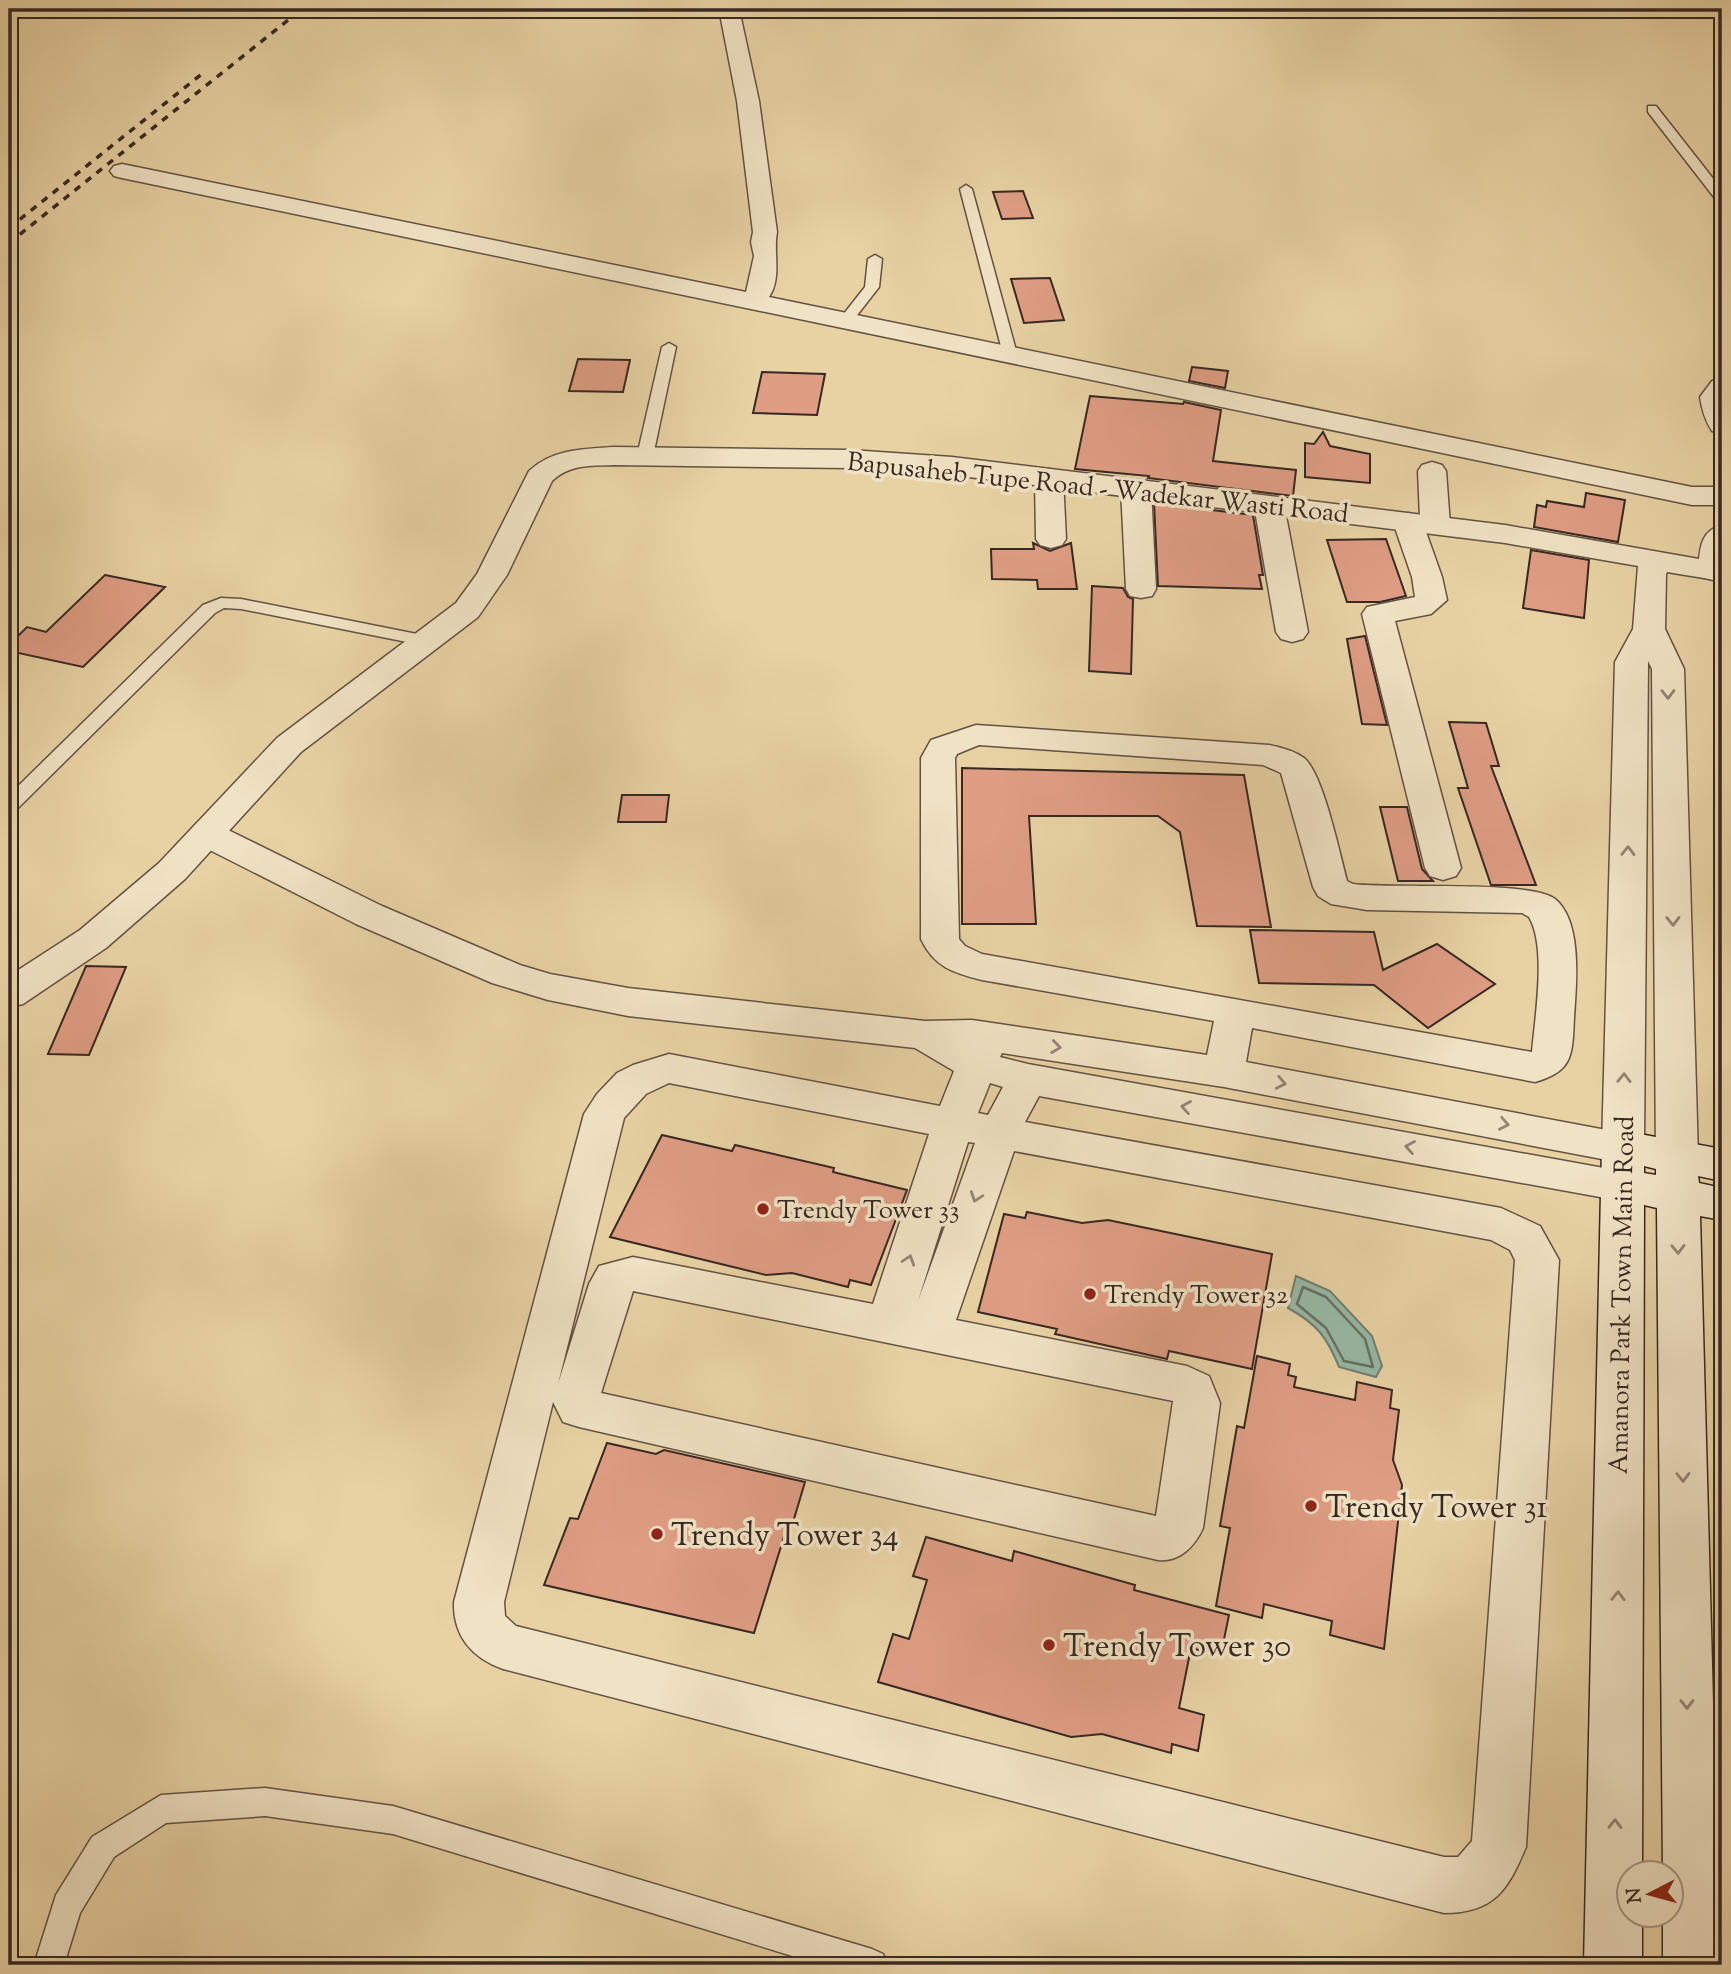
<svg xmlns="http://www.w3.org/2000/svg" width="1731" height="1974" font-family="'Sorts Mill Goudy',serif">
<style>
.water{fill:#97b8a5;stroke:#717e71;stroke-width:2}
.lines{fill:none;stroke-linecap:round;stroke-linejoin:round}
.shore{stroke:#677064;stroke-width:2.5}
.building{fill:#df9d84;stroke:#372823;stroke-width:2}
.service-casing{stroke:#635243;stroke-width:3}
.minor-casing{stroke:#635243;stroke-width:3}
.tertiary-casing{stroke:#635243;stroke-width:3}
.secondary-casing{stroke:#372823;stroke-width:3}
.service{fill:#f0e2c4;fill-rule:evenodd}
.minor{fill:#f0e2c4;fill-rule:evenodd}
.tertiary{fill:#f0e2c4;fill-rule:evenodd}
.secondary{fill:#f0e2c4;fill-rule:evenodd}
.rail{stroke:#372823;stroke-width:3.5;stroke-dasharray:7 7;stroke-linecap:butt}
.oneway{stroke:#948574}
.poi-dot{fill:#8f2418;stroke:#f0e2c4;stroke-width:2.5}
.labels{text-anchor:middle;stroke-width:7;stroke-linejoin:round;paint-order:stroke}
.street-label{font-size:26px;fill:#372823;stroke:#f0e2c4}
.poi-label{font-size:26px;fill:#372823;stroke:#f0e2c4;text-anchor:start}
.near-poi-label{font-size:32px;fill:#372823;stroke:#f0e2c4;text-anchor:start}
</style>
<rect width="100%" height="100%" fill="#e8d2a4"/>
<filter id="stains"><feTurbulence type="fractalNoise" baseFrequency=".00286" numOctaves="4"/><feColorMatrix values="0 0 0 0 .2 0 0 0 0 .09 0 0 0 0 .02 0 0 0 .5 -.17"/></filter>
<radialGradient id="worn" r=".72"><stop offset=".6" stop-color="#630" stop-opacity="0"/><stop offset="1" stop-color="#630" stop-opacity=".3"/></radialGradient>
<path class="water" d="M1296,1276L1330,1291L1372,1336L1382,1366L1376,1377L1339,1367C1327,1337 1317,1324 1288,1308Z"/>
<g class="lines">
<path class="shore" d="M1303,1287L1326,1297L1365,1339L1373,1367L1344,1361L1326,1328L1297,1304Z"/>
</g>
<path class="building" d="M1023,191L1033,218L1002,219L993,192Z
M1050,278L1064,320L1024,323L1011,279Z
M578,359L630,360L623,392L569,391Z
M1192,367L1228,371L1225,388L1189,381Z
M762,372L825,374L817,415L753,413Z
M1090,396L1183,404L1184,402L1221,410L1213,461L1296,470L1293,496L1148,478L1149,476L1075,469Z
M1323,432L1330,446L1370,454V483L1305,477V443L1314,444Z
M1586,493L1625,500L1618,542L1534,527L1537,505L1546,507L1547,501L1584,507Z
M1154,503L1253,515L1263,575H1259L1262,589L1158,586Z
M1386,539L1406,596L1380,602H1347L1327,540Z
M1033,543L1050,551L1071,543L1077,589H1038L1037,580L992,579L991,549H1034Z
M1531,550L1589,560L1584,618L1523,608Z
M105,575L165,587L83,667L9,651V645L27,627L46,632Z
M1092,586L1123,588L1128,597L1133,599L1131,674L1089,671Z
M1365,636L1387,725L1362,724L1347,639Z
M1449,722L1486,723L1499,766H1491L1536,885H1491L1458,788H1468Z
M962,768L1244,775L1271,927L1197,926L1180,832L1158,816H1029L1036,924H962Z
M622,795H669L666,822H618Z
M1380,807H1407L1422,869L1433,881H1398Z
M1250,930L1374,932L1383,970L1437,944L1495,984L1428,1028L1374,985L1259,983Z
M86,966L126,967L89,1055L48,1054Z
M662,1135L732,1151L735,1145L834,1168L833,1172L907,1190L871,1285L850,1280L848,1287L792,1273L766,1275L610,1237Z
M1027,1212L1082,1223L1108,1220L1272,1254L1252,1369L1169,1351L1167,1359L1055,1334L1057,1329L978,1312L1004,1214L1025,1218Z
M1257,1356L1290,1364L1288,1375L1296,1377L1294,1387L1355,1400L1357,1382L1392,1390L1390,1408L1399,1410L1393,1460L1402,1485L1384,1649L1330,1635L1332,1621L1264,1604L1262,1618L1216,1606L1230,1528L1220,1526L1237,1426L1244,1428Z
M607,1443L656,1454L664,1450L805,1482L788,1539L784,1537L754,1633L544,1585L570,1518L578,1519Z
M926,1537L1012,1561L1014,1551L1135,1585L1134,1590L1229,1615L1222,1649L1208,1644L1206,1652L1191,1648L1179,1708L1204,1715L1198,1751L1172,1744L1171,1753L1102,1734L1071,1737L878,1682L893,1634L909,1639L927,1580L913,1576Z"/>
<g class="lines">
<g class="service-casing">
<path id="service" d="M1648,106H1656L1722,190V202L1717,201L1648,112Z
M966,185L972,189L1017,354L1015,357L1010,358L1003,354L960,189Z
M875,255L882,259L879,287L851,323H841L839,320L865,287L868,259Z
M669,343L676,347L653,456L645,461L637,456L662,347Z
M221,598L241,599L427,636L436,641L427,646L241,609L224,608L215,613L16,810L9,812V795L203,605Z
M265,1788L393,1806L872,1949L883,1954L888,1965H822L393,1834L265,1816L166,1823L114,1857L80,1913L64,1965H34L56,1895L92,1837L161,1795Z"/>
</g>
<g class="minor-casing">
<path id="minor" d="M719,9H739L759,101L777,232C773,253 782,278 769,297L1692,487H1722V505H1692L122,178L114,176L110,171L114,166L122,164L746,292L754,256L751,242L753,232L737,101Z
M1722,379V433L1712,431C1705,420 1702,410 1700,397L1712,381Z
M1432,462L1442,465L1446,471L1450,525L1446,531L1435,534L1426,532L1442,577L1447,600L1431,614L1395,621L1461,868L1456,876L1443,880L1430,876L1425,868L1362,614L1367,607L1415,597L1412,577L1393,522L1398,516L1408,513L1420,518L1418,471L1422,465Z
M1049,469L1059,472L1063,478L1066,539L1062,545L1051,548L1040,545L1036,539L1035,478L1039,472Z
M1136,480L1146,483L1151,489L1156,589L1152,596L1141,598L1130,596L1126,589L1121,489L1126,483Z
M1269,496L1279,499L1284,505L1308,632L1303,639L1292,642L1281,639L1276,632L1254,505L1259,499Z
M1722,525V578L1713,580L1702,577L1698,571C1700,551 1699,531 1722,525Z
M976,725L1269,745C1280,747 1295,751 1304,758C1323,773 1340,855 1347,881L1353,884C1391,889 1533,880 1555,899C1583,922 1576,985 1574,1018C1572,1054 1574,1071 1535,1082L1252,1028L1246,1062L1638,1136L1644,1147L1638,1158L1623,1163L1224,1087L1002,1053L1000,1057L1028,1064L1637,1174L1643,1185L1637,1196L1622,1201L1039,1096L1025,1122L1501,1208L1540,1226L1559,1260L1526,1847C1508,1890 1494,1913 1444,1913L503,1669C472,1658 453,1636 454,1602L584,1114L597,1094L617,1073L633,1065L669,1054L940,1106L954,1071L915,1048L628,1016L548,1000L492,983L356,924L194,842L189,834L194,826L207,823L220,826L382,906L520,965L550,974L628,988L925,1021L972,1020L1207,1055L1214,1021L982,980C954,973 934,967 921,939V758L931,740ZM979,745L1263,765L1281,773L1313,887L1318,896L1331,904L1367,910L1522,913L1529,917C1547,947 1535,1017 1532,1052L982,954L965,946L959,939L955,758L957,754ZM669,1083L929,1134L873,1304L633,1257L599,1266L589,1284L558,1384L624,1118L646,1094ZM990,1083L1003,1087L988,1115L978,1113ZM968,1142L975,1143L918,1301ZM1014,1151L1491,1240L1510,1250L1515,1260L1472,1841L1458,1857H1444L516,1626L505,1616L504,1602L553,1402L563,1422L579,1427L1158,1560C1180,1562 1195,1546 1203,1528L1220,1403L1209,1376L1187,1366L956,1320ZM633,1291L1173,1401L1156,1516L601,1393Z"/>
</g>
<g class="tertiary-casing">
<path id="tertiary" d="M614,447L850,450L952,457L1505,525L1722,563V581L1667,572L1666,574L1665,629L1684,669L1698,1157L1692,1168L1677,1173L1662,1168L1656,1157L1652,669L1648,661L1644,1147L1638,1158L1623,1163L1608,1158L1602,1147L1615,662L1633,629L1638,566L1505,543L952,475L850,468L614,465C590,466 570,464 552,481L507,575L478,617L301,752L185,879L106,948L23,1004L9,1007V976L80,930L159,863L277,738L456,603L477,574L529,471C553,449 583,449 614,447Z"/>
</g>
<g class="secondary-casing">
<path id="secondary" d="M1623,1131L1722,1149V1181L1698,1176L1699,1183L1722,1188V1220L1700,1216L1720,1965H1663V1914H1672V1872H1663L1657,1208L1644,1205L1642,1872H1630V1914H1642V1965H1584L1602,1147L1608,1136ZM1644,1166L1656,1169V1175L1644,1173Z"/>
</g>
<use href="#service" class="service"/>
<use href="#minor" class="minor"/>
<use href="#tertiary" class="tertiary"/>
<use href="#secondary" class="secondary"/>
<path class="rail" d="M9,228L203,73
M9,243L302,9"/>
</g>
<defs><path id="oneway-chevron" d="M-2-3.5L2.5 0L-2 3.5" fill="none" stroke-width="1.6" stroke-linecap="round" stroke-linejoin="round" transform="scale(1.75)"/></defs>
<g class="oneway">
<use href="#oneway-chevron" transform="translate(1668 694) rotate(89)"/>
<use href="#oneway-chevron" transform="translate(1628 851) rotate(-89)"/>
<use href="#oneway-chevron" transform="translate(1673 921) rotate(89)"/>
<use href="#oneway-chevron" transform="translate(1056 1047) rotate(8)"/>
<use href="#oneway-chevron" transform="translate(1624 1078) rotate(-89)"/>
<use href="#oneway-chevron" transform="translate(1281 1083) rotate(11)"/>
<use href="#oneway-chevron" transform="translate(1186 1107) rotate(-170)"/>
<use href="#oneway-chevron" transform="translate(1504 1124) rotate(11)"/>
<use href="#oneway-chevron" transform="translate(1410 1147) rotate(-170)"/>
<use href="#oneway-chevron" transform="translate(976 1197) rotate(109)"/>
<use href="#oneway-chevron" transform="translate(1678 1249) rotate(89)"/>
<use href="#oneway-chevron" transform="translate(909 1260) rotate(-72)"/>
<use href="#oneway-chevron" transform="translate(1683 1477) rotate(89)"/>
<use href="#oneway-chevron" transform="translate(1618 1596) rotate(-89)"/>
<use href="#oneway-chevron" transform="translate(1687 1704) rotate(89)"/>
<use href="#oneway-chevron" transform="translate(1615 1824) rotate(-89)"/>
</g>
<g class="poi-dot">
<circle cx="763" cy="1209" r="7"/>
<circle cx="1090" cy="1294" r="7"/>
<circle cx="1311" cy="1506" r="7"/>
<circle cx="657" cy="1534" r="7"/>
<circle cx="1049" cy="1645" r="7"/>
</g>
<g class="labels">
<g class="street-label">
<text transform="translate(1098 487) rotate(6)" y="9">Bapusaheb Tupe Road - Wadekar Wasti Road</text>
<text transform="translate(1621 1295) rotate(-89)" y="9">Amanora Park Town Main Road</text>
</g>
<g class="poi-label">
<text x="777" y="1218">Trendy Tower 33</text>
<text x="1104" y="1303">Trendy Tower 32</text>
</g>
<g class="near-poi-label">
<text x="1325" y="1517">Trendy Tower 31</text>
<text x="671" y="1545">Trendy Tower 34</text>
<text x="1063" y="1656">Trendy Tower 30</text>
</g>
</g>
<rect width="1731" height="1974" fill="none" stroke="#e8d2a4" stroke-width="35"/>
<rect x="10" y="10" width="1710" height="1953" fill="none" stroke="#372823" stroke-width="3.5"/>
<rect x="18" y="18" width="1696" height="1939" fill="none" stroke="#372823" stroke-width="2"/>
<g transform="translate(1650 1894) rotate(264)"><circle r="33" fill="#f0e2c4" stroke="#a69884" stroke-width="2"/>
<path d="M0-5L12 26L0 18L-12 26Z" fill="#8f2418"/>
<text y="-10" font-size="19" font-weight="bold" text-anchor="middle" fill="#372823">N</text>
</g>
<rect width="100%" height="100%" filter="url(#stains)"/>
<rect width="100%" height="100%" fill="url(#worn)"/>
</svg>
